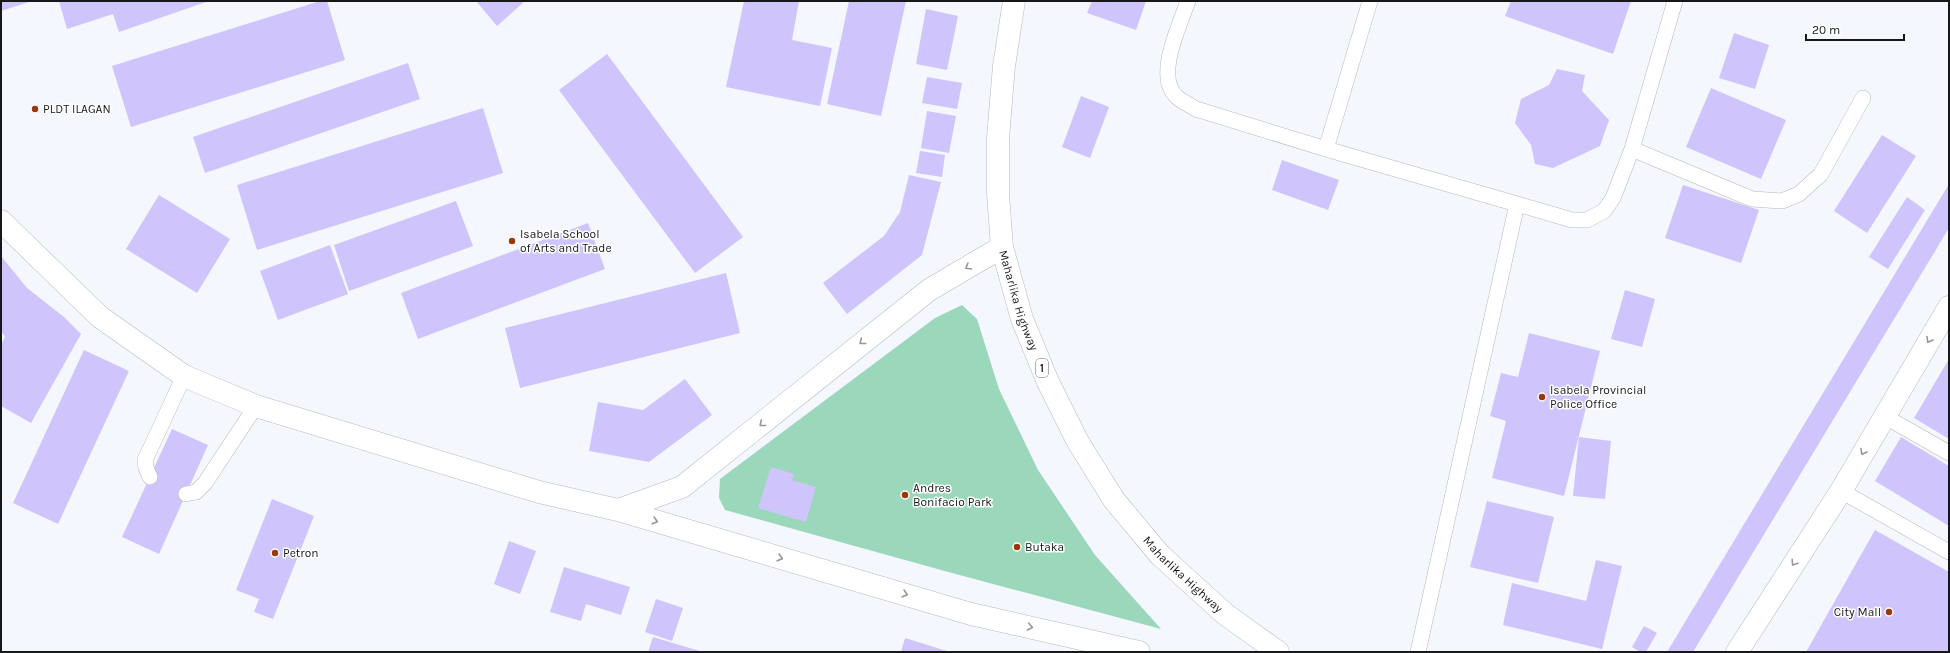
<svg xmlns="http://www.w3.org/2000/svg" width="1950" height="653" font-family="Karla,sans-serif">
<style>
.green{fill:#9ad7bb}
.building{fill:#cfc4fb}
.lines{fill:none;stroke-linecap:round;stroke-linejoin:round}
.lane-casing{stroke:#b6b8be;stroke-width:16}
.street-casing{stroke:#b6b8be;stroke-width:23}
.secondary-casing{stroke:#b6b8be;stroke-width:23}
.highway-casing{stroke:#b6b8be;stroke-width:23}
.lane{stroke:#fff;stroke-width:15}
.street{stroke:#fff;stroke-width:22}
.secondary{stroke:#fff;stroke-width:22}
.highway{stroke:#fff;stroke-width:22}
.oneway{stroke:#969798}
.poi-dot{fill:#9c360d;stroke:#fff;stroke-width:1.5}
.labels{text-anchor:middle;stroke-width:3;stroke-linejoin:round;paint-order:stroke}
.shield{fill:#fff;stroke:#5c5d5e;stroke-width:1}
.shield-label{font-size:11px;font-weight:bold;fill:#161719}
.poi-label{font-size:12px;fill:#161719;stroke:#fff;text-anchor:start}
.street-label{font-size:12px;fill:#161719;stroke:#fff}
</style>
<rect width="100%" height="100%" fill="#f5f7fe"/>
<path class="green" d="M962,305L977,319L999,389L1038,470L1095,555L1161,629L941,570L725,510L719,498L720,479L935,318Z"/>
<path class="building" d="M1,1H32L1,11Z
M59,1H209L119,32L113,14L67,29Z
M320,1H327L345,60L131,127L112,66Z
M476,1H525L497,26Z
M744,1H799L792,40L832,48L820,106L726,87Z
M849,1H906L881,116L827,104Z
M1092,1H1146L1136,30L1087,13Z
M1511,1H1631L1613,54L1505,16Z
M926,9L958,16L947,70L916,64Z
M1734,33L1769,45L1755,89L1719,78Z
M607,54L743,237L695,273L559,90Z
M408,63L420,99L205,173L193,137Z
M1557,69L1585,75L1582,91L1609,120L1600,146L1553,168L1535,164L1531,145L1515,123L1521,99L1549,85Z
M927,77L962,83L957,109L922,103Z
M1711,88L1786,120L1761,179L1686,147Z
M1081,96L1109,107L1090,158L1062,147Z
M483,108L503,173L257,250L237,185Z
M927,111L956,116L949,153L921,148Z
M1882,135L1916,156L1867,233L1834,211Z
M920,151L945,155L942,177L916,173Z
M1282,160L1339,180L1328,210L1272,190Z
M909,175L941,182L922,255L847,314L823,283L884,236L900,212Z
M1949,184V228L1693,652H1667Z
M1683,185L1759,210L1741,263L1665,238Z
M159,195L230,239L197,293L126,249Z
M1907,197L1925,210L1888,269L1869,257Z
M456,201L473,246L349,291L334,245Z
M588,223L605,269L418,339L401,293Z
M330,245L348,294L278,320L260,271Z
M1,256L27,288L64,317L81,334L31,423L1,406V345L5,337L1,331Z
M726,273L740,333L520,388L505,328Z
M1625,290L1655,299L1642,347L1611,339Z
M1529,333L1600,351L1564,496L1492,478L1506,421L1490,416L1501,373L1518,377Z
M84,350L129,371L58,524L13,503Z
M1949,359V439L1914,418Z
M685,379L712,415L649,462L589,451L598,402L643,410Z
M172,429L208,445L159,554L122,537Z
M1579,437L1611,441L1605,499L1573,496Z
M1901,437L1949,466V526L1875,481Z
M771,467L794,474L792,480L816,487L806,522L758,508Z
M272,499L314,516L273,619L254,612L259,599L236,590Z
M1487,501L1554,517L1538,583L1470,567Z
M1875,530L1949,572V652H1806Z
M509,541L536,551L520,594L494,584Z
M1596,560L1622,566L1602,649L1503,625L1512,583L1586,601Z
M564,567L630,587L621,615L586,604L581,621L550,612Z
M656,599L683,608L672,641L645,632Z
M1644,626L1657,633L1646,652H1640L1632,647Z
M653,637L703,652H648Z
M905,638L950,652H901Z"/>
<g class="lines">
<g class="lane-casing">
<path id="lane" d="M1188,1C1180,25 1154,77 1177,97C1182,102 1190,105 1196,109L1326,149L1517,204L1572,220H1587L1604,211L1613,198L1632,149L1675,1
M1326,149L1370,1
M1632,149L1752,199L1782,201L1799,194L1821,174L1863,98
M1884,416L1949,453
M150,477L146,468L145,460L184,376
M1841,491L1949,552
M186,494L196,492L205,483L256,406
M1418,652L1517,204"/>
</g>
<g class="street-casing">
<path id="street" d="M1737,652L1841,491L1949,307"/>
</g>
<g class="secondary-casing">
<path id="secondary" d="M1,221L100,317L184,376L256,406L539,492L618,510L971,614L1139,652
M618,510L682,487L929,290L1002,247"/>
</g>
<g class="highway-casing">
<g id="highway">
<path id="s1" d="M1014,1L1004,66L998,138V194L1002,247L1022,319L1048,382L1078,442L1114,500L1160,555L1225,614L1278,652"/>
</g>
</g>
<use href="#lane" class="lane"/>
<use href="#street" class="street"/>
<use href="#secondary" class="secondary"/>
<use href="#highway" class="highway"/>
</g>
<defs><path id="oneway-chevron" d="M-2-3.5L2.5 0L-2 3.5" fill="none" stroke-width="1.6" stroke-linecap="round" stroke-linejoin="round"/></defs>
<g class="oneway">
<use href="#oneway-chevron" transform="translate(968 267) rotate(149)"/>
<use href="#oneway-chevron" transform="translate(1929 340) rotate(121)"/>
<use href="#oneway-chevron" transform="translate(862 342) rotate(142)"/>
<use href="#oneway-chevron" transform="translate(762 424) rotate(141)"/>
<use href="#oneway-chevron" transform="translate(1863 452) rotate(120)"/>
<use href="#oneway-chevron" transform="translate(655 521) rotate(16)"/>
<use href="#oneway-chevron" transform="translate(780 558) rotate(16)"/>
<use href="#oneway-chevron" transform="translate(1794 563) rotate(123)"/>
<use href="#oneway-chevron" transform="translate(905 594) rotate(16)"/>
<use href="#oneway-chevron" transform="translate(1030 627) rotate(13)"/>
</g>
<g class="poi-dot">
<circle cx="35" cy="109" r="4"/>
<circle cx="512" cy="241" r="4"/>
<circle cx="1542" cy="397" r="4"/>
<circle cx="905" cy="495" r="4"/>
<circle cx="1017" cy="547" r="4"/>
<circle cx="275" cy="553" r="4"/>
<circle cx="1889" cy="612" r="4"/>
</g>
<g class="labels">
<rect class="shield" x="1036" y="359" width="12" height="18" rx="3"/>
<g class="shield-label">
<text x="1042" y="372">1</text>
</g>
<g class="poi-label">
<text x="43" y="113">PLDT ILAGAN</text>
<text x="520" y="238">Isabela School<tspan x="520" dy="14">of Arts and Trade</tspan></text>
<text x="1550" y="394">Isabela Provincial<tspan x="1550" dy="14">Police Office</tspan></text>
<text x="913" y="492">Andres<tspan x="913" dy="14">Bonifacio Park</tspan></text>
<text x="1025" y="551">Butaka</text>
<text x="283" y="557">Petron</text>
<text x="1881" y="616" text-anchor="end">City Mall</text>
</g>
<g class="street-label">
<text dy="4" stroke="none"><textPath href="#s1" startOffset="303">Maharlika Highway</textPath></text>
<text dy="4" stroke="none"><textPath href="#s1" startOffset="627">Maharlika Highway</textPath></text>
</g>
</g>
<rect width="1950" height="653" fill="none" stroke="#161719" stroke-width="4"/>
<path d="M1806 34v6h98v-6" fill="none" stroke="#161719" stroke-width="2"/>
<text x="1812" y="34" font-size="12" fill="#161719" stroke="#ffffff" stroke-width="3" paint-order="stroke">20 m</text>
</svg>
